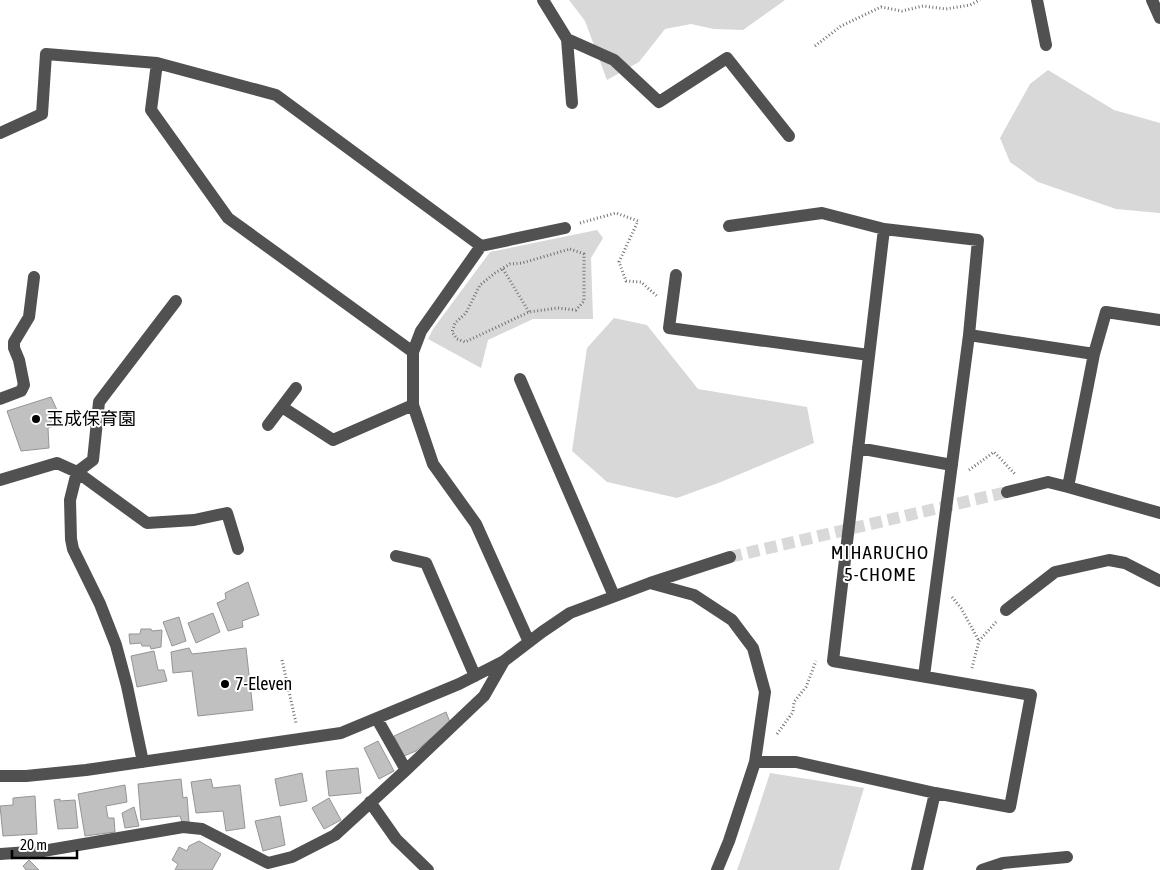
<svg xmlns="http://www.w3.org/2000/svg" width="1160" height="870" font-family="'Asap Condensed','Noto Sans JP',sans-serif">
<style>
.green{fill:#d8d8d8}
.building{fill:#c0c0c0;stroke:#959595}
.lines{fill:none;stroke-linecap:round;stroke-linejoin:round}
.minor-tunnel{stroke:#d9d9d9;stroke-width:12;stroke-dasharray:12 6;stroke-linecap:butt}
.path{stroke:#737373;stroke-width:3;stroke-dasharray:1 2.5;stroke-linecap:butt}
.minor{stroke:#515151;stroke-width:12}
.poi-dot{fill:#000;stroke:#fff;stroke-width:2}
.labels{text-anchor:middle;stroke-width:4;stroke-linejoin:round;paint-order:stroke}
.poi-label{font-size:18px;fill:#000;stroke:#fff;text-anchor:start}
.neighbourhood-label{font-size:19px;letter-spacing:1px;fill:#000;stroke:#fff}
</style>
<rect width="100%" height="100%" fill="#fff"/>
<path class="green" d="M569,0H785L743,30L714,29L691,24L665,29L639,62L607,80L585,21Z
M1048,70L1114,110L1160,123V213L1116,209L1038,182L1010,162L1000,138L1030,84Z
M597,230L603,238L591,258L593,319H533L488,340L481,368L428,339L433,329L490,252Z
M614,318L647,325L698,389L807,407L814,443L721,482L677,498L607,482L572,451L587,348Z
M770,773L864,788L839,870H737L754,822Z"/>
<path class="building" d="M51,397L63,423L48,428L49,448L21,451L7,411Z
M248,582L259,615L242,621L243,627L228,631L217,603L226,599L225,593Z
M213,613L220,632L196,643L188,623Z
M179,617L186,641L172,646L163,622Z
M141,629H151L152,631L162,630L161,647L151,649L150,646H142L141,643L130,644L129,634H140Z
M189,648L192,654L246,648L253,710L198,716L192,671L173,673L171,652Z
M154,651L158,670H164L167,681L137,687L131,656Z
M446,712L450,722L416,751L404,756L394,736Z
M378,741L394,771L379,779L364,748Z
M358,768L361,793L329,796L326,771Z
M302,773L307,801L280,806L275,779Z
M181,779L183,798L187,797L189,822H182L180,816L141,820L138,784Z
M211,779L213,788L240,785L245,828L226,831L223,811L196,813L191,782Z
M125,785L127,802L106,806L108,818H114L115,832L85,836L78,794Z
M35,796L37,834L3,836L0,806L13,805V798Z
M329,798L341,820L324,829L312,808Z
M60,799V801L75,800L78,828L58,829L54,800Z
M134,807L139,826L125,828L122,813Z
M280,816L285,845L263,851L255,821Z
M199,841L221,854L212,870H175L178,864L172,860L179,847L187,851L189,846Z
M29,860L39,870H26L23,866Z"/>
<g class="lines">
<path class="minor-tunnel" d="M730,557L1007,492"/>
<path class="path" d="M815,46L841,26L881,7L902,11L923,6L946,9L970,5L980,0
M580,223L616,213L638,221L619,262L626,281L641,282L657,296
M570,249L584,254V301L576,310L558,308L529,312L465,342L457,339L452,332L455,323L466,313L480,285L495,273L510,264L522,263Z
M503,269L529,312
M969,470L994,452L1015,474
M952,597L961,608L979,641
M282,660L296,723
M972,668L979,641L996,622
M777,734L793,712L794,702L806,687L816,661"/>
<path class="minor" d="M543,0L567,39L572,103
M1037,0L1046,45
M1152,0L1160,18
M567,39L614,60L659,102L727,58L789,136
M157,63L151,110L228,218L413,352
M0,133L42,114L46,54L157,63L276,95L481,246
M729,226L822,213L884,229
M676,275L669,328L869,355
M969,335L1094,354
M520,379L614,596
M0,399L21,391L24,385L19,360L14,348V342L29,317L34,277
M282,407L333,440L413,405
M268,425L296,388
M858,448L952,465
M0,480L57,463L77,472L147,523L194,520L227,513L238,549
M1068,487L1094,354L1106,312L1160,320
M1007,492L1048,482L1068,487L1160,513
M396,556L426,563L475,676
M650,583L694,595L732,620L753,648L765,692L755,762L729,841L717,870
M1006,610L1055,572L1109,560L1125,563L1160,581
M529,642L476,524L433,464L413,405V352L421,331L481,246L565,228
M377,719L406,770
M143,762L127,686L116,645L100,604L73,549L71,539L70,500L77,472L93,460L99,402L176,301
M755,762H796L935,793L1010,807L1031,695L833,661L884,229L978,240L969,335L924,676
M0,776H26L86,770L341,733L459,684L504,661L542,632L570,613L650,583L730,557
M370,802L396,839L428,870
M0,854L43,851L183,827L202,829L268,863L292,857L335,835L406,770L484,696L504,661
M917,870L935,793
M982,870L1003,863L1067,857"/>
</g>
<g class="poi-dot">
<circle cx="36" cy="419" r="5"/>
<circle cx="225" cy="684" r="5"/>
</g>
<g class="labels">
<g class="poi-label">
<text x="46" y="425">玉成保育園</text>
<text x="235" y="690">7-Eleven</text>
</g>
<g class="neighbourhood-label">
<text x="880" y="559">MIHARUCHO<tspan x="880" dy="22">5-CHOME</tspan></text>
</g>
</g>
<path d="M12 850v8h65v-8" fill="none" stroke="#000000" stroke-width="2.5"/>
<text x="20" y="850" font-size="15" fill="#000000" stroke="#ffffff" stroke-width="4" paint-order="stroke">20 m</text>
</svg>
